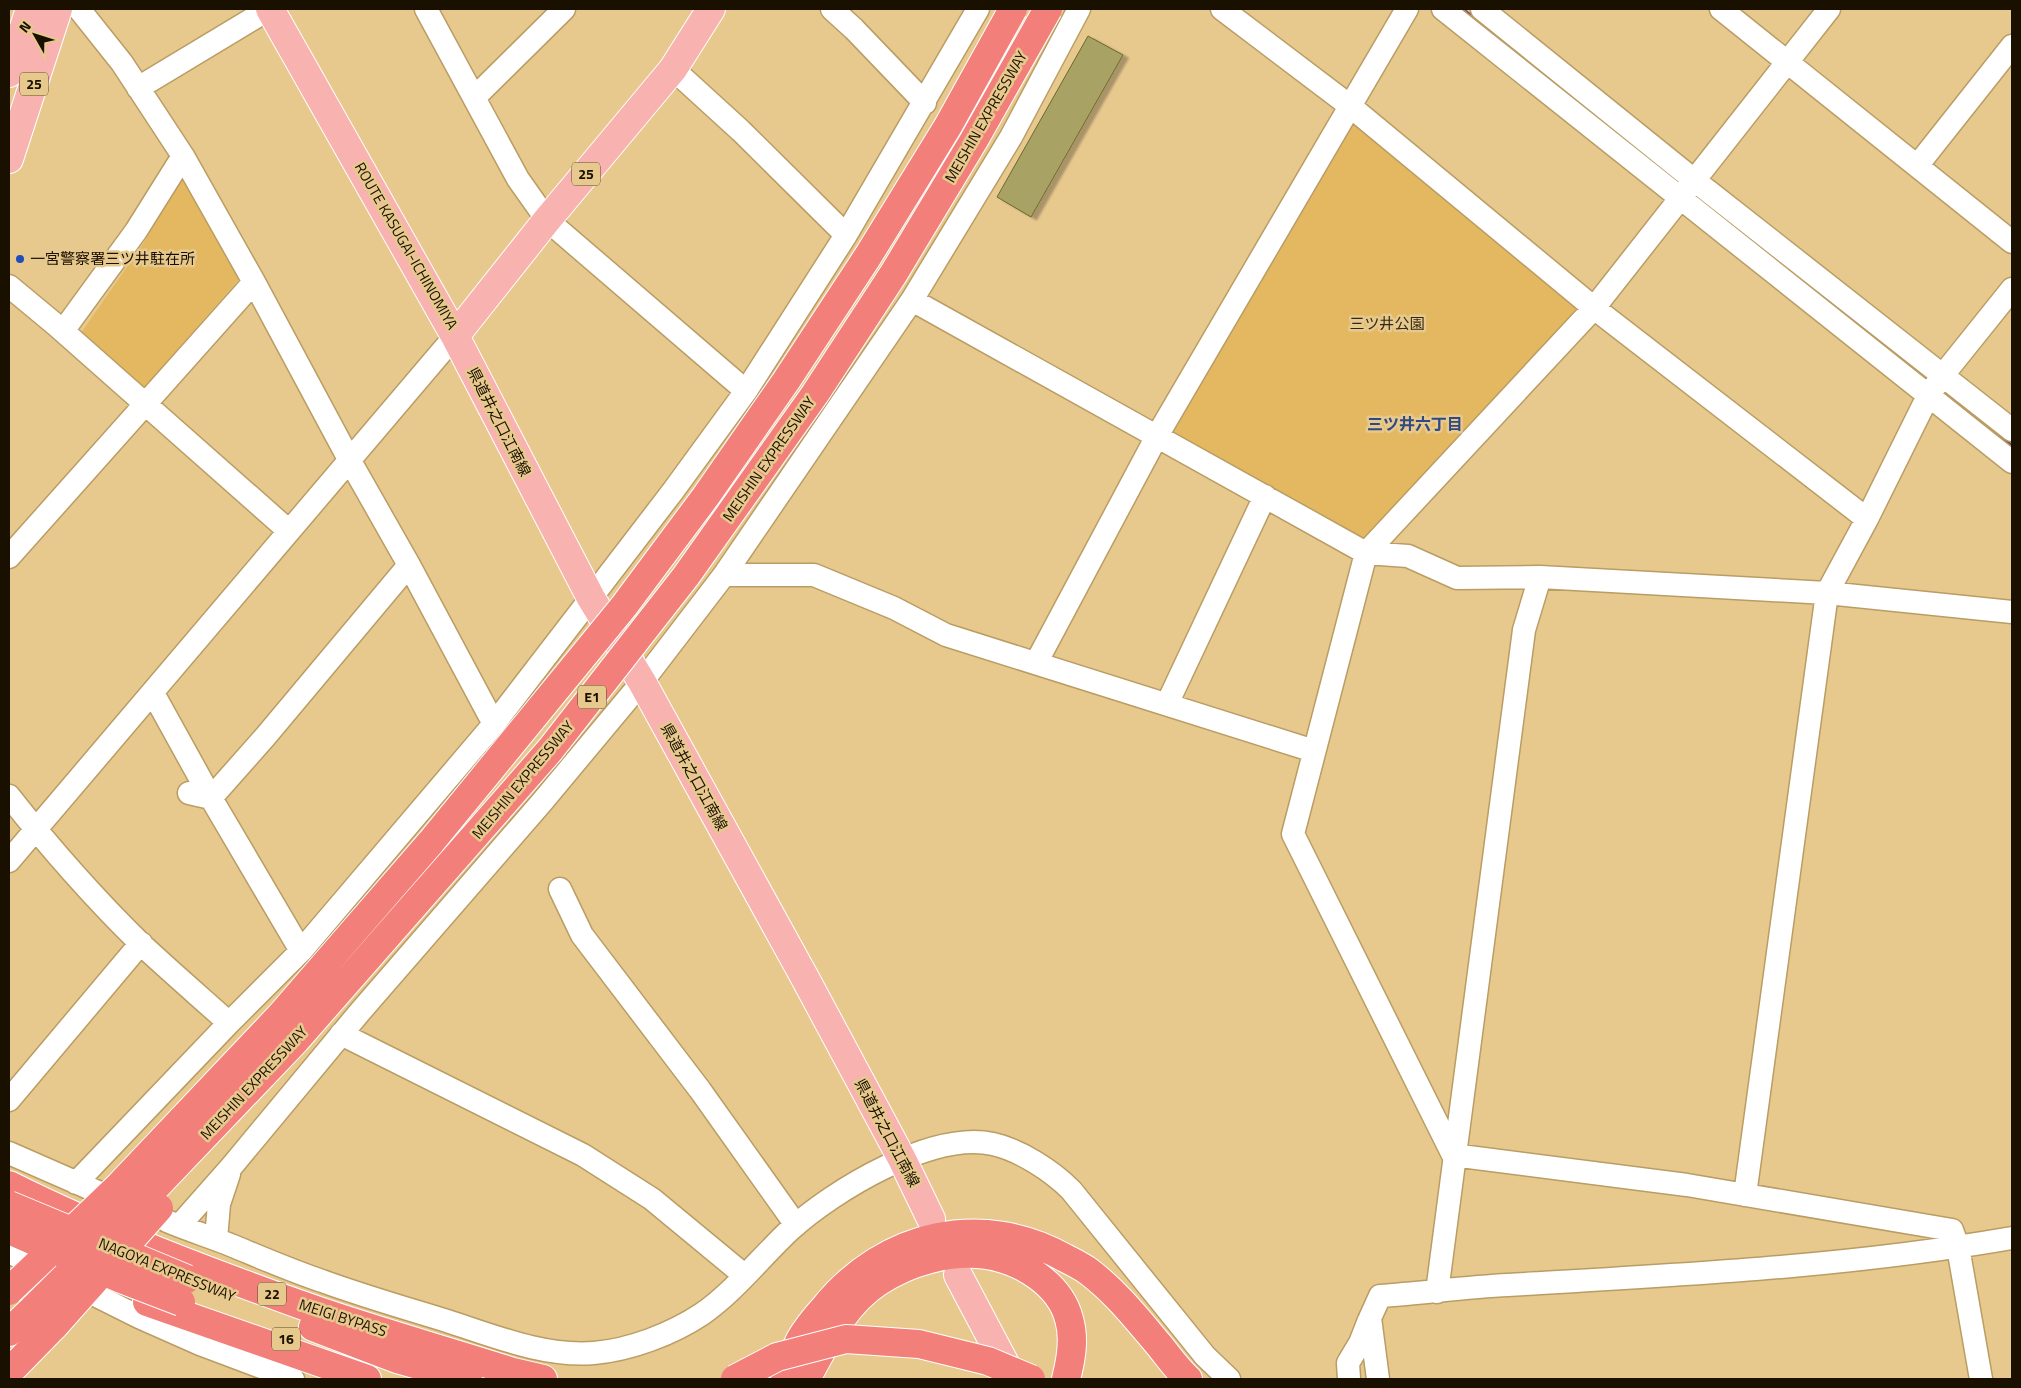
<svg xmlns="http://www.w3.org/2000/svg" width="2021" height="1388" font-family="'Titillium Web','Noto Sans JP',sans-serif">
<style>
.green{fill:#e3b860}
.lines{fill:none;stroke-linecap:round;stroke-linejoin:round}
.stream{stroke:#7d447b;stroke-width:5}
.building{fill:#a8a265;stroke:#6e682a;filter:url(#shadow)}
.minor-casing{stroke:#ba9d64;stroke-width:25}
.major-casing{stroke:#fff;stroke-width:30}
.highway-casing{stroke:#fff;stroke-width:30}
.minor{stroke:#fff;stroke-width:22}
.major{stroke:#f8b2af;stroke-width:28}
.highway{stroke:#f37f7a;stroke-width:28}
.highway-bridge-casing{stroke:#fff;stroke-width:30;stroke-linecap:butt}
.highway-bridge{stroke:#f37f7a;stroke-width:28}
.poi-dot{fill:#1f4dba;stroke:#e7c98e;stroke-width:2}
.labels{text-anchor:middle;stroke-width:5;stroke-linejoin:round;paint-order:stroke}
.shield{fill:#e7c98e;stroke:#58482b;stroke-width:1}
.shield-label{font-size:14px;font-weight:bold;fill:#1a1000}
.street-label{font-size:15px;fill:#1a1000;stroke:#e7c98e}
.poi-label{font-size:15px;fill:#1a1000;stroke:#e7c98e;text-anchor:start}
.park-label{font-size:15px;fill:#322813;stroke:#e7c98e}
.neighbourhood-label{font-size:16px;font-weight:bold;fill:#2f4982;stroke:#e7c98e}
</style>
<defs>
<filter id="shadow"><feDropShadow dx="5.5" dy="3" stdDeviation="1" flood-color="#0004"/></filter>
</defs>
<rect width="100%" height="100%" fill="#e7c98e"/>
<path class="green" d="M1350,106L1594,308L1366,553L1157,436Z
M184,174L240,278L142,390L81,333L145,241Z"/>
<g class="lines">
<path class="stream" d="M1461,9L1569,93
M1834,304L1927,379
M1945,394L2012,447"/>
</g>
<path class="building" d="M1088,36L1123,55L1031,217L997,197Z"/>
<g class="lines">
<g class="minor-casing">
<path id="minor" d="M79,9L122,63L183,156L254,282L350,461L409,565L494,724
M426,9L518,179L547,220L746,391
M832,9L854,29L925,103
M1222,9L1350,106L1594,308L1867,519
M1443,9L2012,462
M1482,9L1694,180L2012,430
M1721,9L2012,242
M1829,9L1594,308L1366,553L1293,834L1453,1155L1687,1185L1952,1230L1958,1247L1981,1379
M673,69L741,131L846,235
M138,88L269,9
M475,97L564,9
M1917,166L2012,46
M9,286L56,325L289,531
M912,300L1366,553L1408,556L1457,578L1540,577L1827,593L2012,612
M63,331L136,231L183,156
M9,557L254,282
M724,575H814L894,608L946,635L1314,751
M1036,663L1157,436L1407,9
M153,693L211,798L301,951
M1167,704L1265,496
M189,793L211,798L265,737L409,565
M9,796C50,848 94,898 141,944C170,971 200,997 229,1023
M9,861L455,336
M560,889L582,935L700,1090L796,1225
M341,1034L583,1155L652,1199L744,1275
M9,1100L141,943
M9,1153L123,1203
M76,1183L229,1023L301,951L494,724L591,598L673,491L746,391L846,235L978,9
M1745,1195L1827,593L1867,519L1928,396L1943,375L2012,289
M167,1221C188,1230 211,1237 233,1246C262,1258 292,1271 322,1281C363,1296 405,1308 447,1321C494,1336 544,1357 594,1353C630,1350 672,1334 702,1314C735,1291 761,1257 790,1230C834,1190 932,1131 993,1144C1020,1150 1052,1171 1071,1190L1205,1356L1229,1379
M179,1226L232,1166L359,1013L542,802L642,682L724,575L912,300L1011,137L1079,9
M216,1239L219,1204L229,1174
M9,1252L139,1317L200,1344L293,1379
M1437,1292L1524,630L1540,577
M1349,1379L1348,1363L1360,1343L1369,1320
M1378,1379L1370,1318L1380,1296C1423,1293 1466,1287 1508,1285C1676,1275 1846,1267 2012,1238"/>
</g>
<g class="major-casing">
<path id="major" d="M270,9L455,336L591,598L642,682L805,978L902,1159L931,1219
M9,73L30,9
M9,159L58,9
M455,336L547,220L673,69L711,9
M958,1275L1013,1379"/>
</g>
<g class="highway-casing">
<path id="highway" d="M9,1185C105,1233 206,1271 307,1307C375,1331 445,1350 513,1372L543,1379
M147,1302L367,1379
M313,1327L397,1359L468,1379
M9,1332L35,1307
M9,1372L55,1325
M785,1379C790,1366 794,1352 800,1340C806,1329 816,1317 825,1307C884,1234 982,1211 1065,1258C1073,1262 1081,1266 1088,1271C1116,1292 1137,1319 1159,1345C1168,1356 1177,1369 1188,1379
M806,1379C825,1345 843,1305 878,1282C908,1262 949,1250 986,1255C1021,1260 1060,1284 1069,1319C1075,1339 1071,1360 1066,1379"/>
</g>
<use href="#minor" class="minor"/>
<use href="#major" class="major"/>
<use href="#highway" class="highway"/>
<g class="highway-bridge-casing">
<path id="highway-bridge" d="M9,1205L187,1279
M9,1230L121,1279L181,1302
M9,1291L120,1185L281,1015L431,842L624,606L706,496L786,381L868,256L948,126L1013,9
M35,1307L146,1197L295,1041L550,750L686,576L815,394L894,273L974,140L1048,9
M55,1325L159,1208
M735,1379L777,1357L846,1339L919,1344L988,1361L1031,1379"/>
</g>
<use href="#highway-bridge" class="highway-bridge"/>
</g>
<circle class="poi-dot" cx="20" cy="259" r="5"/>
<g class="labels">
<g class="shield">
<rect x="20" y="72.5" width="28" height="23" rx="4"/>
<rect x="572" y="162.5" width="28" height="23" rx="4"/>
<rect x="578" y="685.5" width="28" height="23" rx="4"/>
<rect x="258" y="1282.5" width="28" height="23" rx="4"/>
<rect x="272" y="1327.5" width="28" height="23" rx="4"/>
</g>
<g class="shield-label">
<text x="34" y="89">25</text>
<text x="586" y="179">25</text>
<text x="592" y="702">E1</text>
<text x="272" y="1299">22</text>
<text x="286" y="1344">16</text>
</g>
<g class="street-label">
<text transform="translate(986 117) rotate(-60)" y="5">MEISHIN EXPRESSWAY</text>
<text transform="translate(406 246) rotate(60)" y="5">ROUTE KASUGAI-ICHINOMIYA</text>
<text transform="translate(499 422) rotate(63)" y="5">県道井之口江南線</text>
<text transform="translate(769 459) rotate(-55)" y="5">MEISHIN EXPRESSWAY</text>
<text transform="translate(694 777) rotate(61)" y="5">県道井之口江南線</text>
<text transform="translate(523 780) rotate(-50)" y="5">MEISHIN EXPRESSWAY</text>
<text transform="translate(254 1083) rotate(-47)" y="5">MEISHIN EXPRESSWAY</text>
<text transform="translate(887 1133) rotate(62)" y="5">県道井之口江南線</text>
<text transform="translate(167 1270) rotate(22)" y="5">NAGOYA EXPRESSWAY</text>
<text transform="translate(343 1318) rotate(18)" y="5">MEIGI BYPASS</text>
</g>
<g class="poi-label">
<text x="30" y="264">一宮警察署三ツ井駐在所</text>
</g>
<g class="park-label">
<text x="1387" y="329">三ツ井公園</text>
</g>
<g class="neighbourhood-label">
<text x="1415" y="430">三ツ井六丁目</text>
</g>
</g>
<rect width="2021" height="1388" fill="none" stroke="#1a1000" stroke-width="20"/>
<g transform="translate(35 35) rotate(309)" stroke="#e7c98e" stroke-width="4" paint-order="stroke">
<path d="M0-4L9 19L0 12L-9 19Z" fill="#1a1000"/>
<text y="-8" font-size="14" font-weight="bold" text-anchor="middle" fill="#1a1000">N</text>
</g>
</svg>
